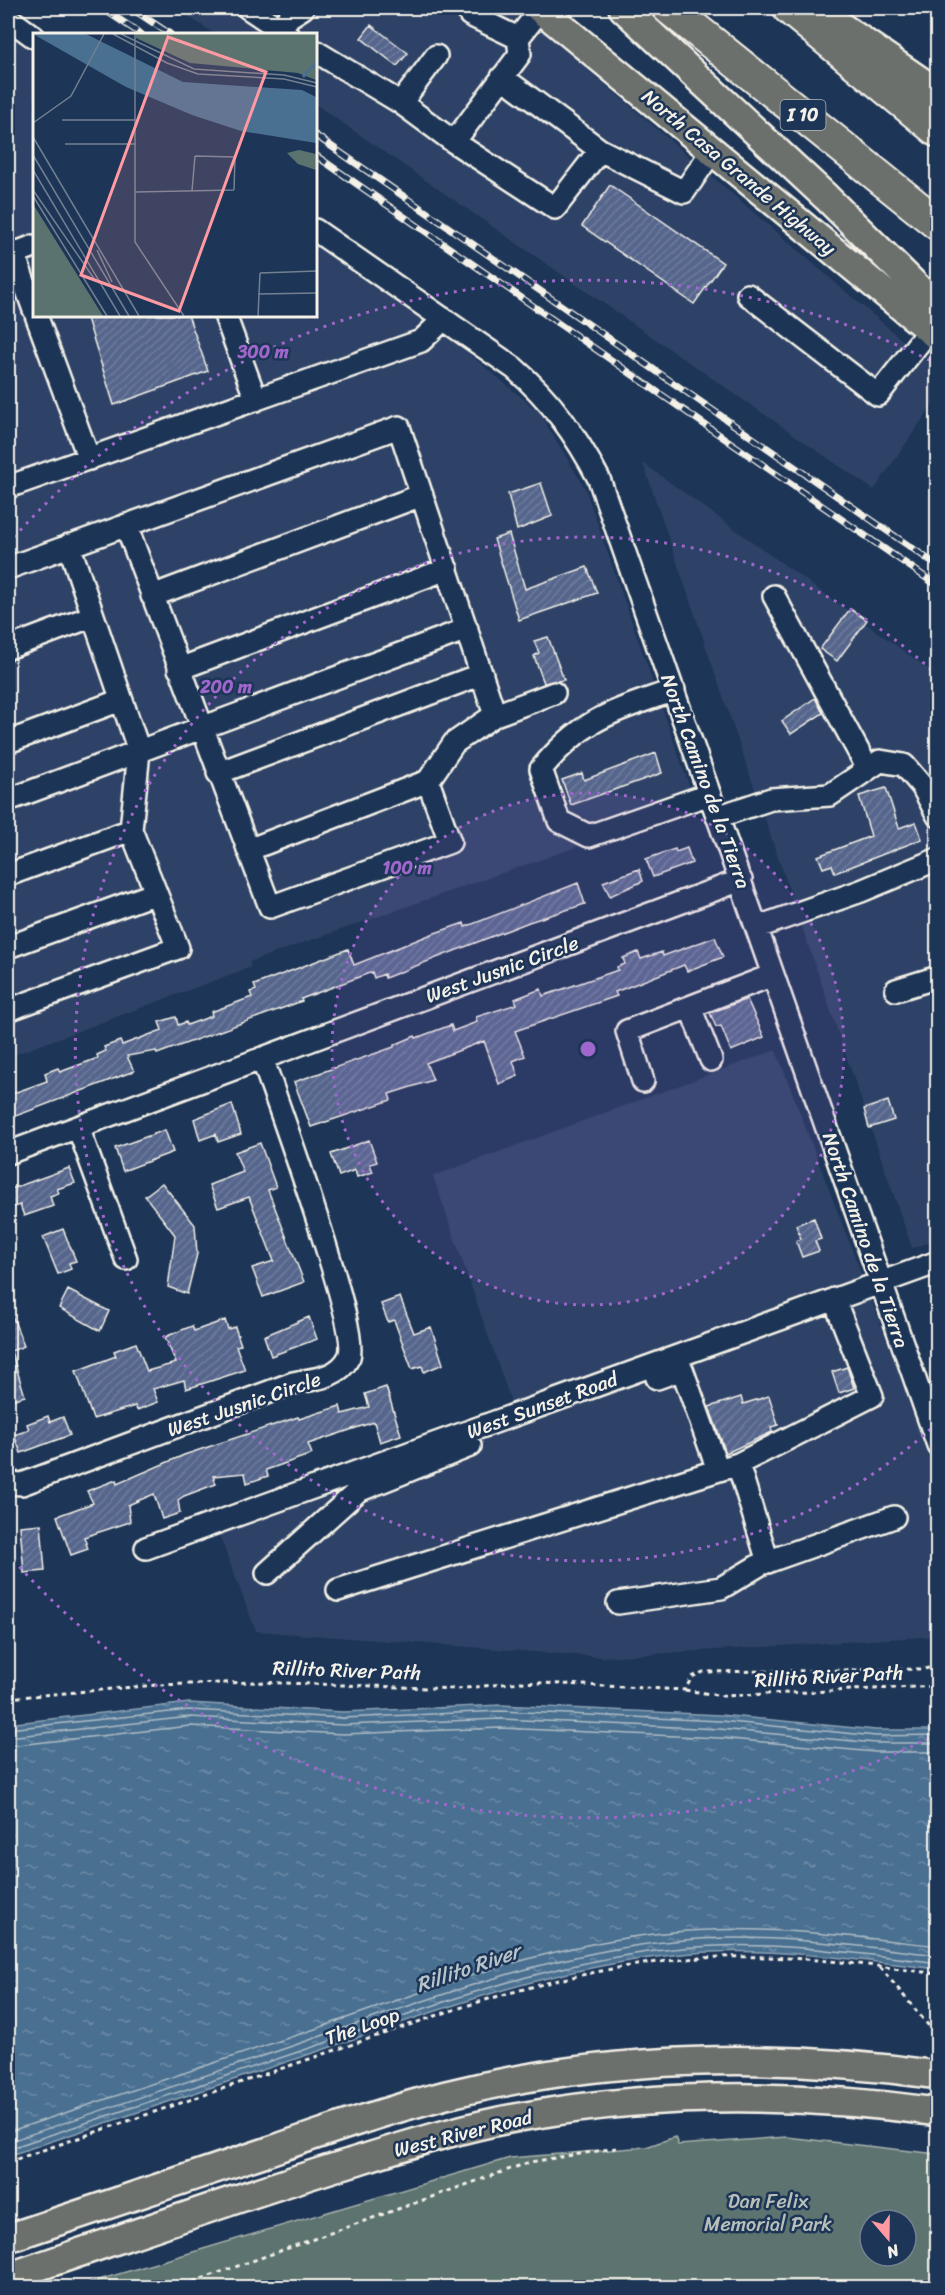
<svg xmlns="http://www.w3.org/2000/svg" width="945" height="2295" font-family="Sriracha,sans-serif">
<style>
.built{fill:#2e4367}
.park{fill:#5b736f;stroke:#a8b2ac;stroke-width:1.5;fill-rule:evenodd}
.water{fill:url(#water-ripples);stroke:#8da3b4;stroke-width:1.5}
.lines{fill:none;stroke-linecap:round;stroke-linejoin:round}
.shore{stroke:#b0bdc5;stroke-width:1.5}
.building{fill:url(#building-hatch);stroke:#f4f1e8;stroke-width:1.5}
.minor-casing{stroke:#f4f1e8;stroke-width:26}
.major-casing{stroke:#f4f1e8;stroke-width:32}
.highway-casing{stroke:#f4f1e8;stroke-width:36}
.path{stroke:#f4f1e8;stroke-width:3;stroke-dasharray:4.5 4.5;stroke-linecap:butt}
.minor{stroke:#1d3557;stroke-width:21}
.major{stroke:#6c706d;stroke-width:27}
.highway{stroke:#6c706d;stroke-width:32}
.rail-casing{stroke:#f4f1e8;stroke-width:7}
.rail{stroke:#1d3557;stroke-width:4.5;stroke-dasharray:14;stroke-linecap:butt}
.ring{fill:none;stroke:#9f67cb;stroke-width:3;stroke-dasharray:3 6}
.labels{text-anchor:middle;stroke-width:5;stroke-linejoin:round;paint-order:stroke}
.shield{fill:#1d3557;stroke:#b4b9bc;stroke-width:1.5}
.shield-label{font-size:18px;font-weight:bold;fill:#f4f1e8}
.street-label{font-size:20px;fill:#f4f1e8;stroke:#1d3557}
.park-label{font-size:20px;fill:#b7bfb8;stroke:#1d3557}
.water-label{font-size:21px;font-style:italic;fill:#b8c4ca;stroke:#1d3557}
.inset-river{fill:none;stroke:#496f91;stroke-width:3}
.inset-road{fill:none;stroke:#738091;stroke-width:1.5}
.view{fill:#ff9aa2;fill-opacity:0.15;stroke:#ff9aa2;stroke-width:3}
.inset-edge{fill:none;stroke:#f4f1e8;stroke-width:3}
.centre{fill:#9f67cb;stroke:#1d3557;stroke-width:3}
.ring-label{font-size:18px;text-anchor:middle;font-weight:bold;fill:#9f67cb;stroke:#1d3557;stroke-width:5;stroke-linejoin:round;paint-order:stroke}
</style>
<defs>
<pattern id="water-ripples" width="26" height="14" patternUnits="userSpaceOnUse" patternTransform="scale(1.5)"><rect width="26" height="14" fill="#496f91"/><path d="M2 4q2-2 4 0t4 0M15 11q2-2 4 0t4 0" fill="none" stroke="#6d8ba6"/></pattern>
<pattern id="building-hatch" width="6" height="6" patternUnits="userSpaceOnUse" patternTransform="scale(1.5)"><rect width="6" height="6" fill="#55658c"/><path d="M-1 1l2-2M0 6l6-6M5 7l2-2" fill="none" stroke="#6e7c9c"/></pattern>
</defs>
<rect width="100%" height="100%" fill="#1d3557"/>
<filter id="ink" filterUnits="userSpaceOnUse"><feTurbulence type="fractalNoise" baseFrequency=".0167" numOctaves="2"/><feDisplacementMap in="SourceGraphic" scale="12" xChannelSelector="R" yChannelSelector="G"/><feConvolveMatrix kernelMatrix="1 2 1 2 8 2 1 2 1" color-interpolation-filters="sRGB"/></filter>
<g filter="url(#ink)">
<path class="built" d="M176,8H516L937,370V398L874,490L315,104V34H215Z
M8,35L34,54V315H315V246L462,348L539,412L585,488L696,805L249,962L251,967L8,1057Z
M643,463L937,675V1240L912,1248Z
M776,1050L937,1473V1636L602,1657L256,1631L217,1529L517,1419L433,1176Z"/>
<path class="park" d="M675,2137L678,2145L787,2137L937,2154V2287H75L510,2158L646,2147ZM870,2220H906V2256H870Z"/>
<path class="water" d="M189,1703L343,1712L501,1705L720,1715L876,1730H937V1969C850,1959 760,1945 673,1955C546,1969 438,2010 319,2051C215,2087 111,2121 8,2156V1724Z"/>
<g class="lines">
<path class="shore" d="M8,1729L189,1710L343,1718L501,1711L720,1721L876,1736L938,1735
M8,1737L190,1717L343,1725L501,1719L719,1729L876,1743H938
M8,1746L190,1726L343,1734L501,1728L719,1738L875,1752H938
M8,2132C113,2097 218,2062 324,2026C438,1986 551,1943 673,1932C761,1924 850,1936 938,1946
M8,2142C113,2106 218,2072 324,2035C438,1996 551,1953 673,1941C761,1932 850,1945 938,1955
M8,2149C111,2115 215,2080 319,2045C435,2004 549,1962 673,1949C760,1939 850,1952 938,1963"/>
</g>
<path class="building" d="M371,25L408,53L397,66L361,38Z
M610,185L723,263L694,304L582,226Z
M86,315H188L208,371L114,405Z
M541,483L552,516L517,530L508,494Z
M509,534L525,589L587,567L597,593L519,620L494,539Z
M850,609L867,620L837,661L820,649Z
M548,637L564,680L544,683L534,656L539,653L534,641Z
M815,698L823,713L791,734L782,721Z
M656,753L662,773L571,805L562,780L582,773L584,780Z
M886,788L899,828L916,822L922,839L835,873L832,865L823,868L818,856L871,836L859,796Z
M687,848L692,863L653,877L646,859L675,849L676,852Z
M639,869L643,881L610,896L603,882Z
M578,883L585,904L529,922L385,978L384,974L374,978L372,972L301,999L302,1001L157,1054L156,1051L127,1056L134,1071L8,1119V1095L47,1081L45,1073L58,1068L60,1072L98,1058L97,1055L106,1051L104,1047L120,1041L122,1045L162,1030L159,1022L176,1017L178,1025L186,1022L187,1025L212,1016L211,1012L252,997L250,992L256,990L254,985L348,949L354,965L432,934L464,923L465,927Z
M715,937L723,957L687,971L684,965L615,992L617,996L515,1031L525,1056L513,1061L518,1076L499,1084L484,1041L426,1063L433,1080L389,1094L391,1100L311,1127L294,1082L394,1047V1045L415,1036L416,1038L451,1025L453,1031L477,1022L476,1017L517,1004L515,999L541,989L543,996L618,970L617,967L625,964L623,958L638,952L641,959L662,952L663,956Z
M747,999L764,1037L731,1051L721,1026L716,1027L710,1013Z
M888,1101L894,1120L869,1128L864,1109Z
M232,1104L241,1134L218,1142L216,1134L200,1140L194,1119Z
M165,1130L173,1152L123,1171L115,1148Z
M369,1140L377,1162L370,1164L373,1172L357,1177L355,1170L339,1176L331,1154Z
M260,1143L276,1187L268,1190L304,1282L263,1297L252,1268L274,1261L249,1197L218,1208L209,1185L243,1172L235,1152Z
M69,1168L75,1183L57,1189L59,1193L50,1196L53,1206L24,1216L20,1205L8,1209V1190Z
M162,1183L195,1225L197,1254L187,1294L168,1287L175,1235L145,1196Z
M814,1218L821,1239L815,1241L819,1251L802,1257L796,1241L801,1239L796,1225Z
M63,1229L76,1261L69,1263L71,1269L58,1274L43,1237Z
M68,1290L109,1311L100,1331L59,1308Z
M400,1297L414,1333L431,1327L443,1364L424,1372L422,1366L412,1369L394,1320L388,1322L381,1304Z
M8,1305L24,1346L11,1351L25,1396L8,1401Z
M309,1317L317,1339L271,1356L264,1336Z
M225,1320L228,1329L235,1327L241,1345L236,1346L245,1370L186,1389L184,1380L153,1389L158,1402L137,1410L135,1406L93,1419L76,1371L116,1356L114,1351L136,1343L147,1371L176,1363L165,1337L192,1326L194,1331Z
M847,1367L854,1388L839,1393L832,1372Z
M386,1387L401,1435L380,1442L374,1422L308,1444L312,1454L266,1470L268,1476L247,1483L245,1473L213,1476L216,1484L184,1496L178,1500L180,1513L162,1519L154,1494L128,1505L130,1522L84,1537L88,1549L71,1555L57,1516L93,1503L87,1491L116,1480L117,1484L184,1455L298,1417L299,1419L340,1406L342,1414L369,1407L365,1394Z
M769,1396L778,1425L771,1427L772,1432L726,1453L709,1407L741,1397L743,1404Z
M48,1416L50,1422L63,1417L70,1435L21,1453L14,1435L29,1430L27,1424Z
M41,1524L45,1571L24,1573L20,1526Z"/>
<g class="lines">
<g class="minor-casing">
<path id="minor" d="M248,8L287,34
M470,15L518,38
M8,18L34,37
M280,30L289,17L303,8
M315,51L401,103L454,142L520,54L518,38L541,9
M502,77L600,150
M401,103L436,56
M454,142L555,208L600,150L684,192L712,151
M315,230L514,368C551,400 576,435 599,479L938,1445
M14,254L34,310
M8,256L34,246
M748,295L878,395L929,330
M36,315L89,459
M225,315L256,400
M8,487L421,341L444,319
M126,525L270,907L450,842L428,781L454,743L495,715
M69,545L139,751L131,830
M8,568L399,427L495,715L554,693
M152,596L422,495
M774,596L868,769
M8,648L93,616
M179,669L447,569
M674,690C613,712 584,717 541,769L559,821L589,836L709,794
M8,742L121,700
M218,773L482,674
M8,800L467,629
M717,817L771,799L830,795L880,761L904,765L922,786L938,816
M248,850L428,781
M8,875L131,830L178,948L8,1010
M758,927L861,891L938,859
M8,947L156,893
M896,990L938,977
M690,1007L711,1060
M643,1081L627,1031L773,975
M78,1127L126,1259
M8,1153L741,880
M657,1378L682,1369L718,1470
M738,1464L768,1562
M8,1483L22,1484L293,1383C314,1379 339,1378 349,1357C361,1331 276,1099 262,1058
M146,1548L938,1262
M267,1573L358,1491L470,1446
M338,1590L738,1464L872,1396L834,1299
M618,1603L721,1588L761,1564L894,1517"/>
</g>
<g class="major-casing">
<path id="major" d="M539,8L938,337
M623,8L826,197L938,308
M814,8L938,93
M8,2238C93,2210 178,2182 263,2153C324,2132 384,2111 446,2095C605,2055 776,2052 938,2075
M8,2277C121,2239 234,2198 349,2163C407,2145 466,2126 526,2116C662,2092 801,2093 938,2112"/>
</g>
<g class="highway-casing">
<path id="highway" d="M669,8L938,224
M789,8L938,131"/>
</g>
<path class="path" d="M685,1690L723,1696L938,1686
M8,1698L157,1685L255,1682L458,1689L521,1682L685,1690L692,1677L703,1672L924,1669L938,1666
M880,1967L938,2037
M8,2162L450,2011C522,1988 593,1969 668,1961C757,1950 849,1962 938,1974
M176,2288L530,2162L616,2148"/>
<use href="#minor" class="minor"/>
<use href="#major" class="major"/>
<use href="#highway" class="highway"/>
<g class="rail-casing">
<path id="rail" d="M102,8L141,34
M131,8L170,34
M315,135L938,566
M315,155L938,586"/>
</g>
<use href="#rail" class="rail"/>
</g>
</g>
<circle cx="588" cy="1049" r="256" fill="#9f67cb" fill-opacity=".12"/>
<g class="ring">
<circle cx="588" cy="1049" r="256"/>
<path d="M937 1423A512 512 0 1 1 937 675"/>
<path d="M937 1734A769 769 0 0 1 8 1554M8 544A769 769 0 0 1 937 364"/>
</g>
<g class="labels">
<rect class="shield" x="780.5" y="100" width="45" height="30" rx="4.5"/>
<g class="shield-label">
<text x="803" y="121">I 10</text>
</g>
<g class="street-label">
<text transform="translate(739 172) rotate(40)" y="7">North Casa Grande Highway</text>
<text transform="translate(706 781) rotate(70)" y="7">North Camino de la Tierra</text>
<text transform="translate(502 969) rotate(-20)" y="7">West Jusnic Circle</text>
<text transform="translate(866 1240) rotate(71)" y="7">North Camino de la Tierra</text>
<text transform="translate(244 1404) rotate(-19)" y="7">West Jusnic Circle</text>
<text transform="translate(542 1405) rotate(-20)" y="7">West Sunset Road</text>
<text transform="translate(347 1670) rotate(2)" y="7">Rillito River Path</text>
<text transform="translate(829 1676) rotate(-3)" y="7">Rillito River Path</text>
<text transform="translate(362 2026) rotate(-19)" y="7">The Loop</text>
<text transform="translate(463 2133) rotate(-14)" y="7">West River Road</text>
</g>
<g class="park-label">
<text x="768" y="2208">Dan Felix<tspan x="768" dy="23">Memorial Park</tspan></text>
</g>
<g class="water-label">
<text transform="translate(468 1968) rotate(-19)" y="7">Rillito River</text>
</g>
</g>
<g transform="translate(33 33)">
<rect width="284" height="284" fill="#1d3557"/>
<path d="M103,1H283V47L265,40L157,30L103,5ZM266,117L283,121V137L265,131L254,120ZM0,171L70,283H0Z" fill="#5b736f"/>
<path d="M0,1H53L150,49L269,57L283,64V110L208,98L159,82L93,54Z" fill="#496f91"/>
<path class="inset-river" d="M270,44L284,28"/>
<path class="inset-road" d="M80,1L134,30L165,41L251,46L284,54M88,1L161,36L251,42L284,50M102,1V209L151,283M29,87H103M0,90L38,63L71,1M0,104L106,283M32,111H103M0,122L96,283M162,123L202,124M0,137L87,283M0,157L62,247M201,157L202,124M159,158L162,123M102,159L201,157M0,163L74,283M64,217L79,249M227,240L284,238M225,261L284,260M225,283L227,240"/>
<path class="view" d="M135,4L233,39L146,278L48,242Z"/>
<rect width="284" height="284" class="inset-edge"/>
</g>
<circle cx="588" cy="1049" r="9" class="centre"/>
<g class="ring-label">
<text x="263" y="358">300 m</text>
<text x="226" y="693">200 m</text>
<text x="407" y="874">100 m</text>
</g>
<rect width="945" height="2295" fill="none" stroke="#1d3557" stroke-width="30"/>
<rect x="15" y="15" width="915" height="2265" fill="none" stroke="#f4f1e8" stroke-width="2" filter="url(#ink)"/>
<g transform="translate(888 2238) rotate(160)"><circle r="28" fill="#1d3557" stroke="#738091" stroke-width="1.5"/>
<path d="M0-4.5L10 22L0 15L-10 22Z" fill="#ff9aa2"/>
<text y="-9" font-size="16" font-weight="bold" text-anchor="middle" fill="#f4f1e8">N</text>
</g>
</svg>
